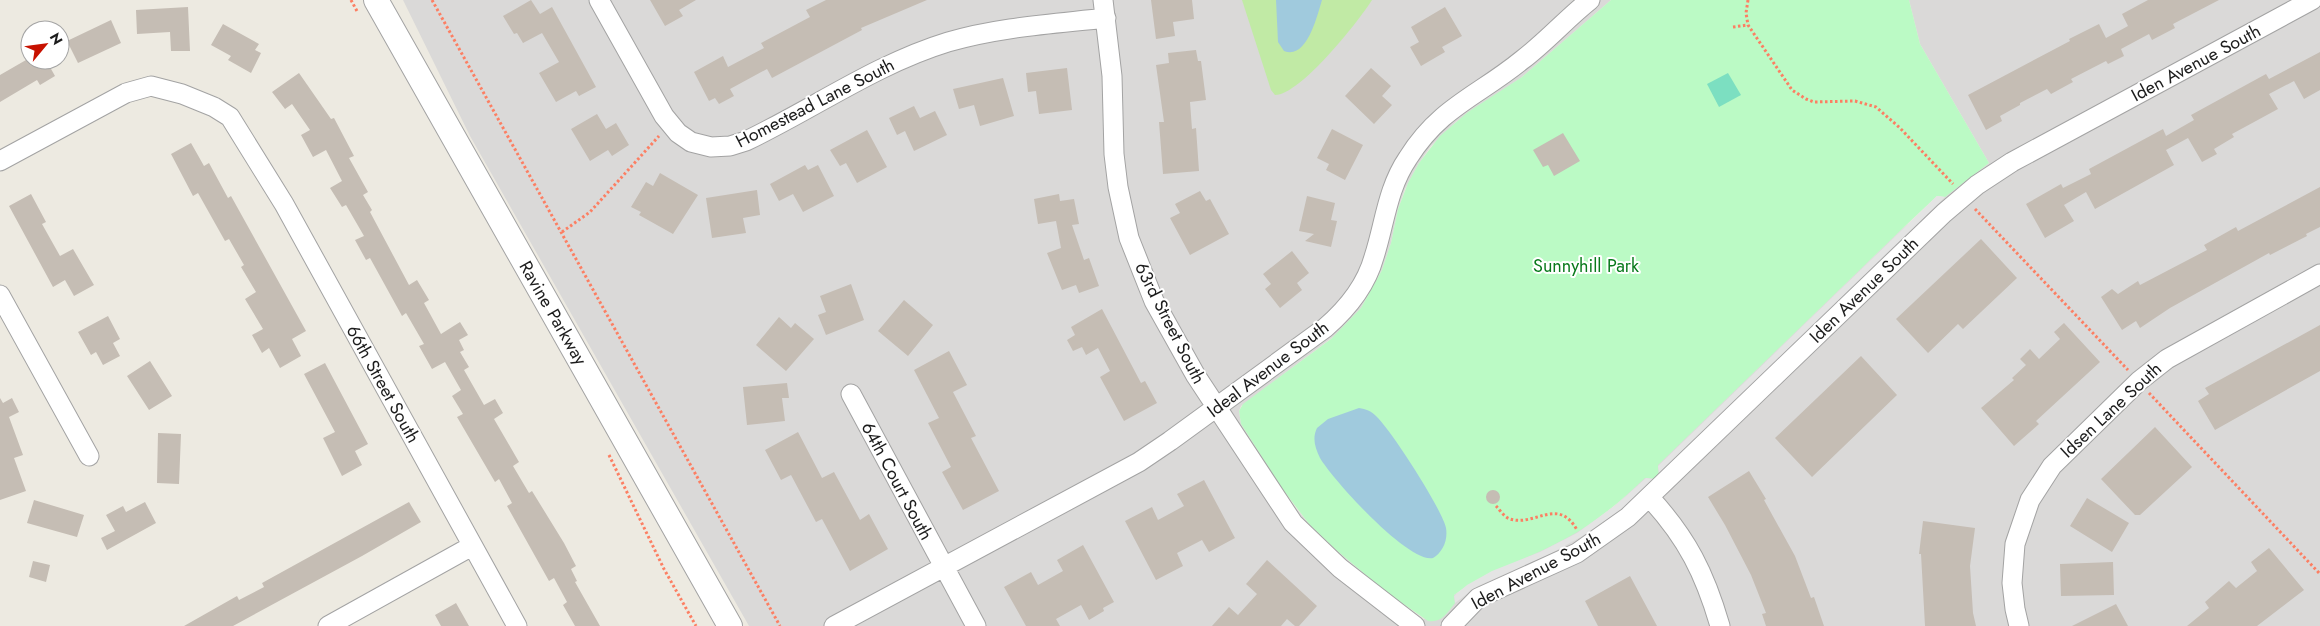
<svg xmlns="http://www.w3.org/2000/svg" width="2320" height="626" font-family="Jost,sans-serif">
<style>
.residential{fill:#dad9d8}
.grass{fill:#c1eaa5}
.park{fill:#bbfac5}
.pitch{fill:#7cdfc1}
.parking{fill:#e4e4e4}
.water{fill:#a0cadd}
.building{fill:#c5bdb4}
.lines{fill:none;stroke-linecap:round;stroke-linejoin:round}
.minor-casing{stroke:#a3a3a3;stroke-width:21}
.tertiary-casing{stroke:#a3a3a3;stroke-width:26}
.path{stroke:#fc7f63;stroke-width:3;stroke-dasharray:2.5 2.5;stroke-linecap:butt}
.minor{stroke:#fff;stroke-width:19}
.tertiary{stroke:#fff;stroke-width:24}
.labels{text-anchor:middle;stroke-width:4;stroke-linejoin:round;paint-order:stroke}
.street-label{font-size:18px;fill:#1c1c1c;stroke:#fff}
.park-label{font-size:18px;fill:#097a1c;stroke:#fff}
</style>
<rect width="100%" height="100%" fill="#edeae1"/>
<path class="residential" d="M403,0H1611L1522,77L1457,121L1431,146L1419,163L1405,189L1398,209L1391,243L1382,270L1361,308L1337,334L1241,406L1239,411L1241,424L1288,498L1309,524L1335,549L1386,592L1424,619L1454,595L1603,515L1616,505L1903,228L1989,163L1920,44L1909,0H2320V626H749L470,136Z"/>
<path class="grass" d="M1242,0H1372C1358,22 1300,95 1275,95L1271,90Z"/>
<path class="park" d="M1611,0H1909L1920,44L1989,163L1945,197L1937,196L1903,228L1658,465L1659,475L1655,479L1645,478C1620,502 1594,524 1563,540C1527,560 1488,570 1454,595L1455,603C1447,613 1442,623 1428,621L1386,592L1335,549L1309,524L1281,487L1241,424L1239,411L1243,404L1331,339L1361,308L1382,270L1391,243L1398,209L1408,183L1419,163L1440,136L1468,112L1522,77Z"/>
<path class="pitch" d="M1728,73L1741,95L1719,107L1707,84Z"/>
<path class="parking" d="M1937,196L1945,197L1659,475L1658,466Z
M1646,478L1655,479L1622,509L1588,533L1548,555L1478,586L1455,603L1454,596L1467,585L1492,571L1540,552L1577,533L1616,505Z"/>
<path class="water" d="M1276,0H1322C1317,16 1307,60 1284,51L1278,42Z
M1359,408C1366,409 1371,411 1376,416C1391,430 1442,509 1446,528C1448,540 1443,552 1433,558C1409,564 1333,480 1320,458C1315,448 1312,438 1317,428L1328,419Z"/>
<path class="building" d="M531,0L540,14L552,7L596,87L579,96L576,91L556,102L539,73L559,62L542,33L523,43L517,33L514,34L503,16Z
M650,0H696L679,10L683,16L665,26Z
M826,0H927L861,28L862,30L772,78L767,69L730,89L734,96L719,104L715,98L709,101L694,72L723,56L728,67L764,48L761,43L810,17L806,10Z
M1151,0H1192L1194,19L1173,22L1175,36L1156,39Z
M2148,0H2219L2173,24L2175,28L2152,40L2149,34L2121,49L2124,56L2108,64L2106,61L2071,79L2073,82L2051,94L2047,89L2020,103V105L2000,116L2002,121L1986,130L1968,95L2070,41L2069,39L2099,24L2106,38L2128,26L2122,14Z
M188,7L190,51H171L170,32L137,34L136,10Z
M1445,7L1462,36L1442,47L1445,52L1421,66L1410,47L1419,42L1411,27Z
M111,20L121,43L78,63L67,41Z
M223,24L259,44L255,50L261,53L251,73L228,60L231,56L211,45Z
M1196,50L1198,61H1201L1206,100L1190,102L1192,129L1196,128L1199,171L1163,174L1159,122H1164L1156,65L1169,63L1168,53Z
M2320,52V90L2304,99L2294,81L2269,94L2278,109L2232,134L2234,137L2214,149L2217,154L2202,162L2188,138L2166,150L2174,165L2095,209L2086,192L2064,205L2074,221L2045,238L2026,204L2061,184L2063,188L2091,174L2089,169L2163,129L2166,136L2194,120L2191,115L2266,74L2269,79Z
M26,60H46L55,76L40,85L37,80L0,102V75Z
M1067,68L1072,110L1039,114L1036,91L1028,92L1026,73Z
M1371,68L1391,86L1382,96L1392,105L1374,124L1345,96Z
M299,73L331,119L334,118L354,156L349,158L368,192L363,195L372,210L370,212L409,285L417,280L429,300L424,303L441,334L460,322L468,335L459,340L464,350L460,352L469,367L464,370L484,405L495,399L503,413L494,419L519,462L513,466L529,493L532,491L564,543L576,566L571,569L577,581L575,582L600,626H575L563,605L567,602L554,578L549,581L507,506L512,503L499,479L495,482L457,417L463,414L452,396L461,390L445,362L432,369L419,346L424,344L406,313L402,316L370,258L366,260L355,240L364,236L346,205L342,207L330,188L342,181L326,150L313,157L301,135L310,130L292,104L285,109L272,92Z
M1003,78L1014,116L980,126L974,105L959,109L953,89Z
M914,106L920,118L935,111L947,135L914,151L905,131L897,135L889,118Z
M597,114L606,129L616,123L629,145L612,156L608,150L590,161L571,129Z
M1332,129L1363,145L1345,180L1326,170L1329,164L1317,158Z
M867,130L887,167L857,183L846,163L840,166L830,150Z
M1563,133L1580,161L1554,176L1548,165L1543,167L1533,150Z
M191,143L204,166L209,163L228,198L231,196L306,331L292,339L301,356L280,368L269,348L262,353L252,335L263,329L245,299L256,292L241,267L244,265L229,239L225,241L198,193L193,196L171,154Z
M805,165L808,170L818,165L834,196L803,212L793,194L779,201L770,184Z
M660,173L698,195L673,234L639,215L641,212L631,207L646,182L653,186Z
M2320,187V227L2306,234L2307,236L2270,255L2269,253L2170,308L2140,328L2136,321L2122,330L2101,297L2112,289L2118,294L2138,281L2140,285L2207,250L2204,245L2236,227L2238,231Z
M757,190L760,215L743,218L746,233L712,238L706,198Z
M1200,191L1206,201L1210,199L1229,234L1190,255L1170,218L1180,213L1175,204Z
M31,194L46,222L42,224L60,256L73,249L94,285L74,296L65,280L53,287L9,206Z
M1059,194L1060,201L1074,199L1079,224L1072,225L1084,260L1089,258L1099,286L1079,293L1076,285L1062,290L1047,253L1061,248L1056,221L1038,224L1034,199Z
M1307,196L1335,203L1331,220L1337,221L1331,247L1305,241L1314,234L1299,231Z
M1981,239L2017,278L1963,329L1958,324L1928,353L1896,319Z
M1292,251L1309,273L1297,283L1302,290L1280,308L1265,289L1271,284L1263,274Z
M851,284L864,320L826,335L818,315L826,312L820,296Z
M904,300L933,325L908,356L878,331Z
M1102,309L1141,383L1145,381L1157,403L1124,421L1100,377L1110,371L1098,348L1086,355L1082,347L1073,351L1067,340L1075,335L1071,327Z
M108,316L120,339L113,343L120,356L103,365L96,352L91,355L78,332Z
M779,317L791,328L795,323L814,339L786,371L756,345Z
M2064,323L2100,362L2036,421L2039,424L2014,446L1981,408L2014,380L2012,378L2026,365L2020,359L2030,349L2039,359L2060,339L2054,332Z
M2320,325V371L2215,430L2198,401L2209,394L2205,388Z
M949,351L967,385L953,392L976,436L971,438L999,491L963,510L942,472L951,467L928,423L939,418L914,370Z
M1861,356L1897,395L1812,477L1775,438Z
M150,361L172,396L149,410L127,376Z
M325,363L368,444L355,451L362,465L342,476L323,438L335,432L304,374Z
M787,383L789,398H782L785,421L747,425L743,387Z
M0,398L3,403L12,398L19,412L9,417L23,455L14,458L26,491L0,500Z
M2155,427L2192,467L2140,515H2135L2101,479Z
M798,432L822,478L834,472L860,520L869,514L888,549L850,571L822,519L816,522L791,475L781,480L765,450Z
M158,433L181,434L179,484L157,483Z
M1749,471L1766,499L1764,500L1795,556L1811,598L1814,597L1824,626H1766L1762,614L1766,613L1751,575L1725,525L1708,497Z
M1204,480L1235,538L1209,552L1202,540L1177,553L1183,566L1156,580L1125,521L1152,507L1158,520L1184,506L1177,494Z
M1486 497a7 7 0 1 1 14 0a7 7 0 1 1-14 0Z
M2087,498L2129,523L2112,552L2070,526Z
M34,500L84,515L77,537L27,523Z
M145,502L156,523L107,550L101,538L115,531L106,515L123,506L126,512Z
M409,502L421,522L362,556L233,626H184L237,596L239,600L264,587L262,583Z
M1923,521L1975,528L1970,566L1973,613L1976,626H1925L1921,554H1919Z
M1083,545L1114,602L1103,608L1104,611L1089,620L1081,605L1056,619L1060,626H1026L1004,587L1031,572L1038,585L1063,571L1057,560Z
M2269,548L2304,590L2257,626H2187L2209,608L2205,602L2229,581L2236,588L2257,571L2251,562Z
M1267,560L1317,606L1299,626H1295L1287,619L1281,626H1212L1229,607L1238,615L1257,594L1246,584Z
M33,561L50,565L46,582L29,577Z
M2113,562L2114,595L2061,596L2060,564Z
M1630,576L1657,626H1598L1585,601Z
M456,603L469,626H441L435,615Z
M2116,604L2128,626H2072Z"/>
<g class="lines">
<g class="minor-casing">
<path id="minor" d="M599,0L664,116L678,133L691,142L711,147L730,146L746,141C813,109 876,64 948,42C999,27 1053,24 1106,18
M1103,0L1112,76L1114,154L1118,187L1129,238L1154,301L1196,376L1293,523L1340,568L1415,626
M0,161L126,93L151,86L182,94L214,107L230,117L284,204L517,626
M0,295L89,456
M851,394L976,626
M1650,498C1687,538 1705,574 1720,626
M328,626L472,546
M834,626L1139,462L1170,441L1325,328C1347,309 1366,286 1374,257C1385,223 1387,189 1408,158C1440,107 1478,96 1522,60C1546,42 1566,19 1590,0
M1451,626L1478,598L1577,553L1628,517L1944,213L1977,185L2012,162L2312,0
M2019,626L2015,609L2012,583L2015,544L2030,500L2052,466L2139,381L2167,359L2320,274"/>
</g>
<g class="tertiary-casing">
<path id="tertiary" d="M376,0L730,626"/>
</g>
<path class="path" d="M351,0L358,13
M432,0L780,626
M1748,0L1746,13L1748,25L1792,90L1806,99L1814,102L1855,101L1876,107L1900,128L1953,184
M1733,27L1748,25
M1975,209L2128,370
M562,232L590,212L659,136
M2149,393L2320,574
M609,455L664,569L696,626
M1496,506C1500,510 1504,517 1510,519C1535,527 1558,496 1577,530"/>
<use href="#minor" class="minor"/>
<use href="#tertiary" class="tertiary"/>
</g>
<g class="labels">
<g class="street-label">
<text transform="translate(2196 63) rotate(-28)" y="6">Iden Avenue South</text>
<text transform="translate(815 103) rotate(-27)" y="6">Homestead Lane South</text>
<text transform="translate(1864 290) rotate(-44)" y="6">Iden Avenue South</text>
<text transform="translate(553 313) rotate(60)" y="6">Ravine Parkway</text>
<text transform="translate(1170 323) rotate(63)" y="6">63rd Street South</text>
<text transform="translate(1268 369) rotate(-37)" y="6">Ideal Avenue South</text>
<text transform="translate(383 384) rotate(61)" y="6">66th Street South</text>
<text transform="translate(2111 410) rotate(-43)" y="6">Idsen Lane South</text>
<text transform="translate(897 481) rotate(62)" y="6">64th Court South</text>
<text transform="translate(1536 571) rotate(-28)" y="6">Iden Avenue South</text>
</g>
<g class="park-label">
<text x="1586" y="272">Sunnyhill Park</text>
</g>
</g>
<g transform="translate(45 45) rotate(61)"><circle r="24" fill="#ffffff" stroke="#a4a4a4"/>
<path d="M0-4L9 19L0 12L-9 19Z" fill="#c71100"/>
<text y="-8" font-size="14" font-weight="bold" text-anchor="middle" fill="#1c1c1c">N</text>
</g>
</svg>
